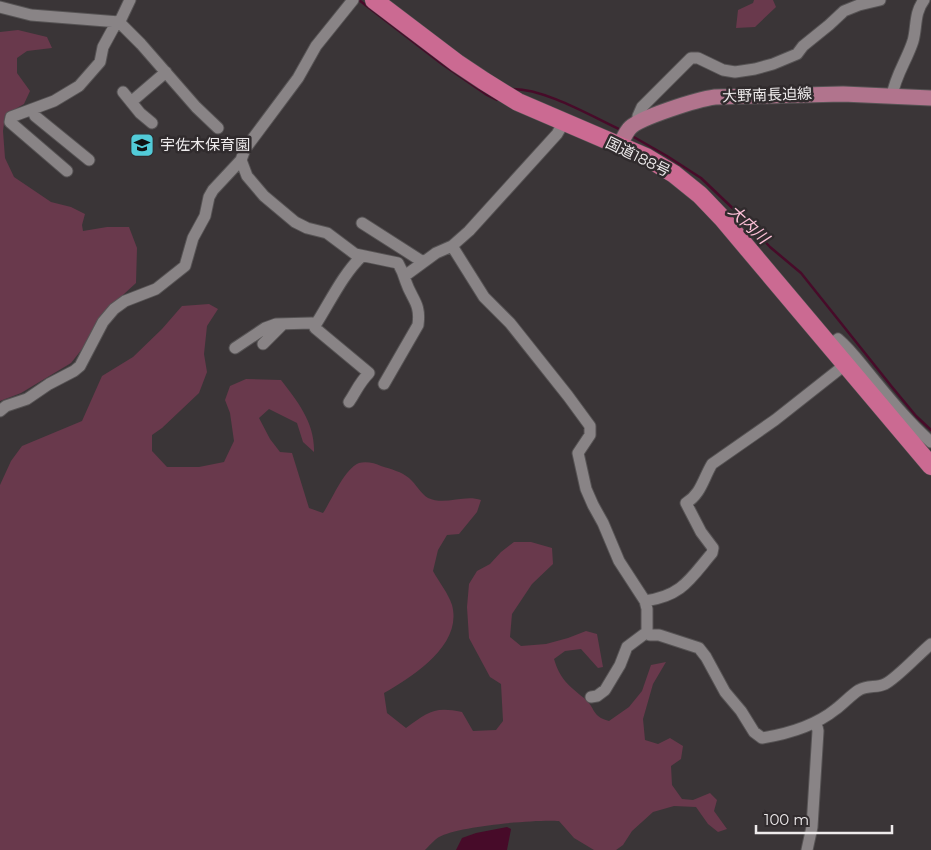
<svg xmlns="http://www.w3.org/2000/svg" width="931" height="850" font-family="Montserrat,'Noto Sans JP',sans-serif">
<style>
.green{fill:#69394c}
.water{fill:#470b29}
.lines{fill:none;stroke-linecap:round;stroke-linejoin:round}
.stream{stroke:#470b29;stroke-width:2.5}
.minor-casing{stroke:#565354;stroke-width:13}
.major-casing{stroke:#565354;stroke-width:17}
.highway-casing{stroke:#565354;stroke-width:19}
.minor{stroke:#898486;stroke-width:11}
.major{stroke:#b1748d;stroke-width:15}
.highway{stroke:#cb6a92;stroke-width:18}
.labels{text-anchor:middle;stroke-width:5;stroke-linejoin:round;paint-order:stroke}
.street-label{font-size:15px;fill:#eeebec;stroke:#302b2d}
.poi-label{font-size:15px;fill:#eeebec;stroke:#302b2d;text-anchor:start}
.water-label{font-size:16px;font-style:italic;fill:#fec1d8;stroke:#302b2d}
</style>
<rect width="100%" height="100%" fill="#3a3537"/>
<path class="green" d="M754,0H773L776,7L755,27L736,28L738,10L753,3Z
M18,30L47,37L52,48L27,51L17,58V73L30,91L24,104L5,115L3,131L5,158L14,177L51,202L71,207L85,214L82,225L83,231L107,227H129L137,248L136,283L100,316L86,344L71,363L21,393L0,401V32Z
M209,304L218,309L207,326L204,354L207,372L199,393L162,428L152,435V451L167,467H199L224,462L234,441L230,413L225,400L230,386L246,379L281,380C298,402 315,423 314,452L303,442L297,423L269,409L259,418L270,439L280,452L292,453L309,508L323,513C332,500 344,469 359,463C366,461 375,463 381,466C391,469 402,472 409,478C416,484 421,494 428,498C445,506 464,494 481,500L477,512L459,534L447,535L438,550L433,571C439,582 448,593 452,605C463,645 412,677 384,693L387,713L406,728C428,712 434,706 462,712L473,731L496,730L503,721L501,684L490,677L469,638L467,607L469,584L477,571L490,564L501,552L514,542H531L552,548L553,564L532,584L512,614L510,637L521,646L546,644L568,638L586,631L597,634L603,667L598,668L581,649L565,651L554,659C560,679 568,685 584,698C596,708 591,716 609,721L629,707L642,691L651,665L666,662L653,684L643,719L645,740L658,744L670,738L683,746L681,759L671,766L672,785L682,799L693,800L710,793L717,800L714,811L727,829L718,832L708,824L696,807L674,806L653,812L632,831L623,845L616,850H594L574,838L559,821C538,819 458,826 439,837C434,840 429,846 425,850H0V485L11,461L22,446L82,421L102,376L133,357L162,329L182,306Z"/>
<path class="water" d="M507,827L511,829L507,850H456L462,838L476,833Z"/>
<g class="lines">
<path class="stream" d="M359,0L442,64L487,95L497,100
M513,89C545,89 591,116 621,130
M632,136L667,156L701,178L745,220L770,247L801,273L892,387L916,416L931,430"/>
<g class="minor-casing">
<path id="minor" d="M0,7L31,15L119,22L141,44L196,107L218,128
M123,92L140,113L152,123
M892,96C895,76 907,60 913,41C917,27 914,13 924,0
M131,102L166,72
M33,109L35,116L89,160
M638,122V116L642,107L691,58H698L723,70L735,72L755,69L773,64L797,54L803,46L829,25L844,11L859,5L880,0
M241,160L247,176L264,196L295,222L307,228L327,233L355,254L398,263C402,270 404,275 406,282C412,300 421,303 418,325L384,384
M67,171L10,122L11,117L54,101L79,86L100,62L103,47L115,25L121,19L130,0
M362,223L423,262
M452,246L484,297L510,323L568,396L590,426V435L578,453L586,489L593,505L603,523L619,561L645,601L647,609V632L650,635H659L699,648L706,657L725,692L741,711L754,732L762,738C787,734 815,726 836,709C844,703 851,695 859,690C868,685 877,688 885,684C896,679 920,653 931,644
M406,275L436,253L452,246L469,231L557,134L564,122
M263,344L283,324
M830,345L838,339C851,350 860,363 871,376C890,399 909,423 931,442
M235,348L265,328L276,324L312,323L316,324
M349,402C357,390 359,383 369,373L315,328L316,324C330,302 343,274 362,256
M0,411L6,406L27,399L49,384L74,371L80,366L103,322L114,309L125,301L156,289L185,266L193,238L205,216L209,197L213,190L241,160L245,149L298,78L316,46L353,0
M645,601C682,596 690,579 712,553L713,548L701,532L686,503C701,494 703,479 712,464L775,420L846,364
M591,697L597,696L605,690L620,665L627,647L647,632
M807,850L812,827L818,731L816,722"/>
</g>
<g class="major-casing">
<path id="major" d="M620,146C622,141 625,134 629,129C637,118 699,99 715,97L843,94L931,98"/>
</g>
<g class="highway-casing">
<path id="highway" d="M374,0L457,63L484,81L518,102L646,157L674,174L700,195L722,218L931,466"/>
</g>
<use href="#minor" class="minor"/>
<use href="#major" class="major"/>
<use href="#highway" class="highway"/>
</g>
<defs>
<g id="school-square" transform="scale(1.25)"><rect x="-9" y="-9" width="18" height="18" rx="4" fill="#52cbd8" stroke="#302b2d"/><path d="M0-5L7-2L0 1L-7-2ZM-4 1L0 2.5L4 1V4Q0 6-4 4Z" fill="#111"/></g>
</defs>
<g fill-rule="evenodd">
<use href="#school-square" x="142" y="145"/>
</g>
<g class="labels">
<g class="street-label">
<text transform="translate(767 95) rotate(-2)" y="5">大野南長迫線</text>
<text transform="translate(638 157) rotate(26)" y="5">国道188号</text>
</g>
<g class="poi-label">
<text x="160" y="150">宇佐木保育園</text>
</g>
<g class="water-label">
<text transform="translate(749 224) rotate(43)" y="6">大内川</text>
</g>
</g>
<path d="M756 825v8h136v-8" fill="none" stroke="#eeebec" stroke-width="2.5"/>
<text x="764" y="825" font-size="15" fill="#eeebec" stroke="#302b2d" stroke-width="4" paint-order="stroke">100 m</text>
</svg>
